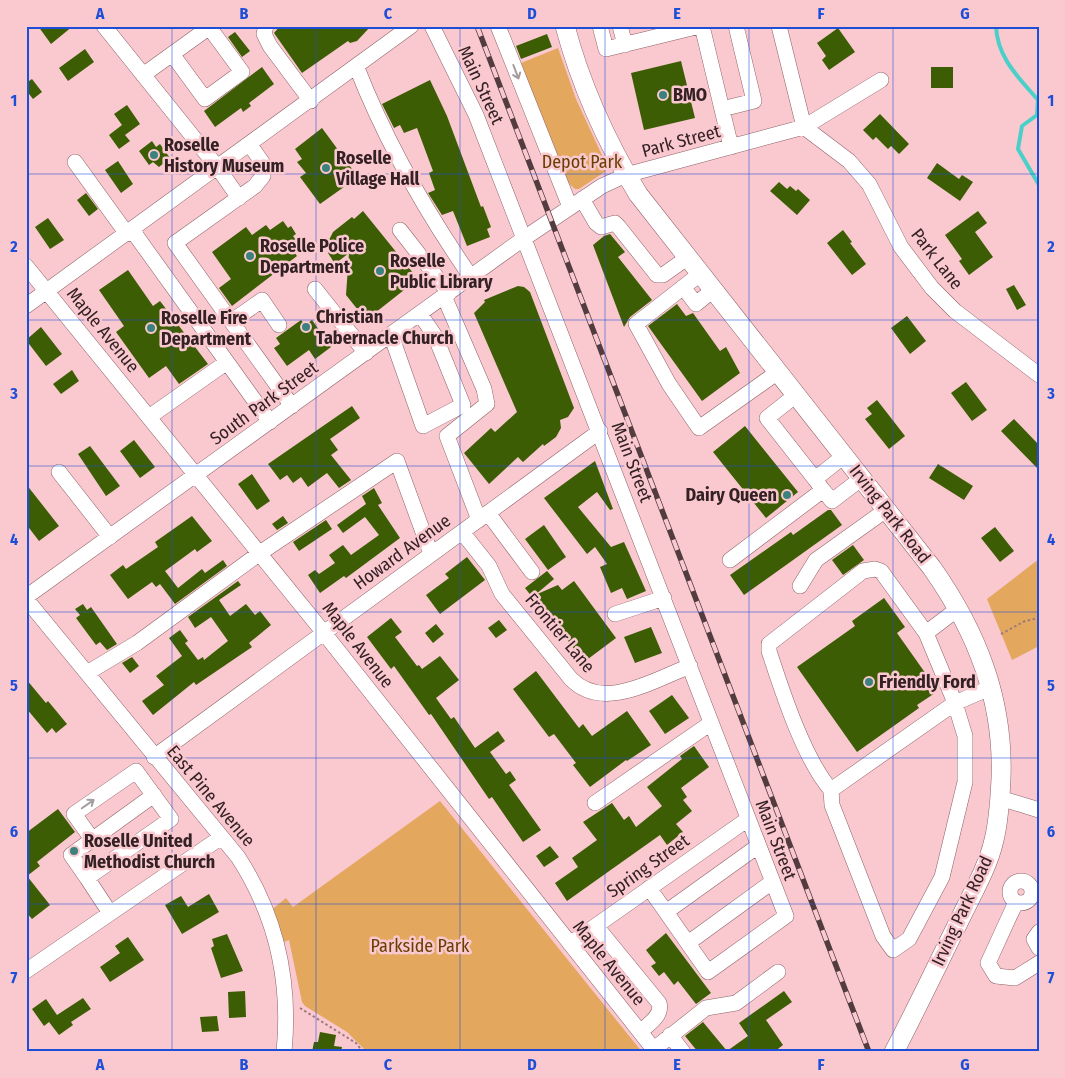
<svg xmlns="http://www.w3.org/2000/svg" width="1065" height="1078" font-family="'Fira Sans Condensed',sans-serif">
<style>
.green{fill:#e3a75e}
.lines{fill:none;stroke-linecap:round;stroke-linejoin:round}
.stream{stroke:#4ad0c9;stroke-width:4}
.building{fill:#3c5d04}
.minor-casing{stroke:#8e6268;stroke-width:16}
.major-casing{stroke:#8e6268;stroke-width:20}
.path{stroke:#9c797e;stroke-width:2;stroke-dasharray:2.5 2.5;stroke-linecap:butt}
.minor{stroke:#fff;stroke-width:15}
.major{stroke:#fff;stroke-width:19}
.rail-casing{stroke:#533c3f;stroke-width:5.5}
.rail{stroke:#fac8cf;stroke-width:4;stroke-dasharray:11;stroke-linecap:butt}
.oneway{stroke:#a39b9c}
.grid{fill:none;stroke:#1d4ed8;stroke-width:1;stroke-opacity:0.55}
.poi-dot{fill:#3b827e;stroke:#fac8cf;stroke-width:2}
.labels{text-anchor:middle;stroke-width:5;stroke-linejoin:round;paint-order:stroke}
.street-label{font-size:18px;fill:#332123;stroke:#fac8cf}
.poi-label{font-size:18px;font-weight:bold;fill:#332123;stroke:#fac8cf;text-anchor:start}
.park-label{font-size:18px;fill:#673f01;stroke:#fac8cf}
.neatline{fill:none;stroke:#1d4ed8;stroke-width:2}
.grid-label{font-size:16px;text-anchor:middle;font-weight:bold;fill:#1d4ed8}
</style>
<rect width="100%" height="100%" fill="#fac8cf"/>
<path class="green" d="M558,48L576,99L606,164V171L579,189H575L566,181L521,63Z
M1039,559V646L1012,660L987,599Z
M440,801L642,1052H367L347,1032L305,1006L302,1002L289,940L284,942L280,940L270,911L286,898L293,907Z"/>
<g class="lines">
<path class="stream" d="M996,26C997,57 1018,77 1038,100L1037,115L1022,126L1018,149L1039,185"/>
</g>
<path class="building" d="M38,26H73L51,44Z
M280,26H371L357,41L350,43L348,41L302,73L274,33Z
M838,28L855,52L829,70L822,60L826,56L817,43Z
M235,32L250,51L242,57L228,37Z
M547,34L552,47L521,59L516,46Z
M85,49L94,62L68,81L59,68Z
M681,61L695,118L644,130L631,73Z
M262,67L274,84L249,103L251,106L243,112L241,108L215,127L204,111Z
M931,67H953V88H931Z
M32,79L42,92L33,99L26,90V83Z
M430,80L447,116L481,207L483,206L491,227L487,229L490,237L467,246L453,211L442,215L428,193L435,190L429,173L433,171L417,128L404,133L400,125L394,128L382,104Z
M127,105L140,124L125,135L130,141L119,149L109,135L122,125L114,114Z
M880,114L909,144L899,154L891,146L888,149L876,137L873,140L863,130Z
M322,128L358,177L320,204L300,177L306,173L297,162L302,159L295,149Z
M152,141L156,147L160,144L170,158L159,167L153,162L149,165L139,151Z
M118,161L133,184L121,193L105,170Z
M937,163L959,179L962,175L973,182L960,201L927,178Z
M779,182L787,189L790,186L796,191L798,189L810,200L797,215L770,191Z
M86,193L98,209L89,216L77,200Z
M363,211L418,279L366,320L346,295L349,253L335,264L328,253L327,244L333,232L352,217L354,219Z
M978,211L987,223L975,232L993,257L969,275L959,261L962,259L945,235Z
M48,218L64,240L50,249L35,227Z
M283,221L288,228L291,226L296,234L293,236L299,244L292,249L297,256L232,306L219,288L231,279L212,252L246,227L252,235L266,225L270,230Z
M843,230L852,242L850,243L866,264L852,275L827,243Z
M610,234L625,252L618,257L652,300L630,317L624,327L593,245L604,236Z
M128,270L153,306L160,301L208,364L179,384L166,366L149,378L116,332L124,326L99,290Z
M1014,285L1026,305L1017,310L1006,289Z
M518,286L524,287L530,292L574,408L568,417L560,420L561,428L556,437L544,446L543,444L523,462L518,457L489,484L464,453L491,428L495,432L517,412L474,313L485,302L484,300Z
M677,304L686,316L693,313L720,351L726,347L740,373L702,401L648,326Z
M907,316L926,341L910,354L891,328Z
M301,320L305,325L312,320L331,347L315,359L309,350L287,366L274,348L280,344L276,338Z
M41,327L62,354L46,366L26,340Z
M72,370L79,381L61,394L53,384Z
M966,382L987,410L972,421L951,393Z
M877,400L905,436L889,449L865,419L872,414L867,408Z
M352,406L360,418L330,439L338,450L331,455L351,480L339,488L327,473L308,487L301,477L293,483L287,475L280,480L268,464Z
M1014,419L1039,445V470L1001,431Z
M745,426L798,492L766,518L713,452Z
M134,440L155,467L140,478L120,451Z
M90,446L120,486L106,496L78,454Z
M595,461L613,509L610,510L597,492L578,507L611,547L624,542L646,591L627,599L622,588L611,593L600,567L607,564L595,547L587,554L544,498Z
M938,464L973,486L964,500L929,478Z
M252,474L270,501L257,510L238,484Z
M26,484L59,526L39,541L26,524Z
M374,488L382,503L378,505L400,538L346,578L344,576L320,593L308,575L315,570L319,574L335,563L329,555L343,545L351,555L379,535L365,517L343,533L337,525L366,504L362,496Z
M828,510H831L842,525L744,595L730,575L791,532L793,535Z
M192,516L212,541L197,552L195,549L165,571L178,588L202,569L205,573L223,560L227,566L175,604L160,584L156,587L152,582L128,599L110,575L123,565L126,569L158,547L155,542Z
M283,516L288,523L277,530L272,524Z
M326,520L332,529L299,551L293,542Z
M544,525L566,557L548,570L525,539Z
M995,527L1014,551L1000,562L981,538Z
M853,545L864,560L843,575L832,560Z
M467,557L485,580L440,614L426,595L449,578L445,574Z
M547,571L554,579L535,595L558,585L562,590L574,581L616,638L584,662L534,596L532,597L525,588Z
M238,581L241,585L219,600L230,616L246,604L255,615L260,611L271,625L249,643L252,647L196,685L194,682L153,715L142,701L164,685L156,676L182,656L169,638L180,630L188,641L185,643L198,660L203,657L204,660L228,641L211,617L195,628L188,617Z
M884,598L905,627L897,633L938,691L917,705L919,708L857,752L797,667L855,626L852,621Z
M83,604L87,610L91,607L117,644L107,650L100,642L96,645L76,618L80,615L75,609Z
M391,618L402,632L395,637L417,666L419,665L422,669L440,656L459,680L436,698L451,719L454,717L475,748L498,731L505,741L490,752L506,774L510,771L516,780L509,785L541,830L523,842L492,797L489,799L431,714L429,715L394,666L391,669L367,637Z
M499,620L507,630L496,638L488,628Z
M436,624L444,634L433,643L425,633Z
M651,627L662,653L635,663L624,637Z
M132,657L139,666L130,673L122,663Z
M536,671L579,728L583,724L592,736L627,711L651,745L627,761L626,760L590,787L573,765L576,763L554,734L549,737L513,689Z
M26,679L46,703L48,701L67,724L56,733L52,728L47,733L26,708Z
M672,695L689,718L665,734L649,711Z
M694,746L709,767L681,788L687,797L683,800L692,811L676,824L683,832L667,845L660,835L567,901L555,883L578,867L572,858L597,840L583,822L612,803L624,820L629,816L636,827L662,806L647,787L682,759L680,756Z
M58,809L75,832L37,862L40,866L27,876L50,905L32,919L26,912V833Z
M550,846L559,857L544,867L536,856Z
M209,894L219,912L182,934L165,905L181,896L188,907Z
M666,933L711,993L696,1004L678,981L674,985L664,972L659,976L651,966L656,963L646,950Z
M227,934L243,971L221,978L211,948L214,946L212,939Z
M128,937L144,960L110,982L100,967L120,953L115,946Z
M245,991L246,1017L229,1018L228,992Z
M784,991L792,1002L766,1020L783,1045L774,1052H698L685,1036L703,1022L727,1051L748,1036L739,1023Z
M83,998L91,1009L71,1022L73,1025L59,1035L49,1022L44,1026L32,1009L46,999L57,1015Z
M217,1016L219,1031L202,1032L200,1017Z
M320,1032L336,1035L334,1046L342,1047L341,1052H312L314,1042H318Z"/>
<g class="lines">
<g class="minor-casing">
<path id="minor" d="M104,26L218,168L239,198
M266,26L264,34L270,46L311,101
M432,26L476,115L786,916L708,972L666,912L758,846
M498,26L570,207
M600,26L606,49L700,26
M620,26L625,45
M702,26L731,147
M779,26L804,127
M172,54L205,99L242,72L209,27
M357,68C386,142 426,212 471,277
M143,75L211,26
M722,109L754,101L736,26
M804,127L849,161L869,184L901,247L932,288L955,311L1039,375
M250,145L262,162L263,176L255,186L175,243L292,406
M75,162L127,234
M582,199L596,223L601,227L615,223L618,226L657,275H663L687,258
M132,230L270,422
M400,230L449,293
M26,266L324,633L656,1052
M700,274L636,324L669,384L699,428L778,372
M683,287L696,304L713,290
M315,289L366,353
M444,296L484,389L487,404L447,436L479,520
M26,306L411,26
M232,321L262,300L279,325
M391,335L423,426L463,405L435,336L420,314
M796,395L767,418L815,479
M149,417L227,362
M59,472L110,537
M820,486L815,479L844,456
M488,513L532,572
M462,532L489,566L502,594L571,679C603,712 654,680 690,666
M730,560L823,490L832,501L862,478
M800,586L816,560L886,510
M26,597L523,239L602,186L626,175L804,127L881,80
M26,599L238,857C277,917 291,981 284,1052
M959,608L926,633L955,703L965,736V782L942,877L909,939L893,950L883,936L832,805L831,790L955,703L992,687
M615,614L664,598
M87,673L137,643L260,553L397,461L431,554
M154,757L600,431
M831,790C804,759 782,691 769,651V644L863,571L875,569L881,571L926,633
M1000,798L1039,810
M595,803L711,723
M92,839L74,814L136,771L171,819L87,878L71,855L154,795
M87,878L110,913
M1010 892a11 11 0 1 1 22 0a11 11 0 1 1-22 0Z
M649,888L666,912
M1016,902L988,963L996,976L1015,978L1039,963
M596,926L659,1003C663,1015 649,1024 640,1032
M1039,932L1034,939L1039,948
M688,943L772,882
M570,944L748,819
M26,971L220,838
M670,1035L683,1052
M654,1049L706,1008L736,1003L778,972"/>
</g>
<g class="major-casing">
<path id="major" d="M565,26C581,86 606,141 638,194L932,568C977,632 1004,700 1001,779C1000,799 999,820 994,840C988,867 972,894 960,919C938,964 917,1008 894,1052"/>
</g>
<path class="path" d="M1001,634L1025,621L1039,618
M300,1008L356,1043L363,1052"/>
<use href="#minor" class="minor"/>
<use href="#major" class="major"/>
<g class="rail-casing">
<path id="rail" d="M477,26L869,1052"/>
</g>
<use href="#rail" class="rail"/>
</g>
<defs><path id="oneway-shaft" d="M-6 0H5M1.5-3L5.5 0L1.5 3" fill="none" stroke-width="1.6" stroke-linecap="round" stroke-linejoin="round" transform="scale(1.25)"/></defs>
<g class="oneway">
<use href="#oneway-shaft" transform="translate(516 72) rotate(69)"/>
<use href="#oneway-shaft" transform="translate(88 804) rotate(-35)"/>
</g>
<path class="grid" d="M172,26V1052M316,26V1052M460,26V1052M605,26V1052M749,26V1052M893,26V1052M26,174H1039M26,320H1039M26,466H1039M26,612H1039M26,758H1039M26,904H1039"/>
<g class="poi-dot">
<circle cx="663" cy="95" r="5"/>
<circle cx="154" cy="155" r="5"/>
<circle cx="326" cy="168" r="5"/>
<circle cx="250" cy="256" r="5"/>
<circle cx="380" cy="271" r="5"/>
<circle cx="306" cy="327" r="5"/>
<circle cx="151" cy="328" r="5"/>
<circle cx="787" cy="495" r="5"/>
<circle cx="869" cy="682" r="5"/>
<circle cx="74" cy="851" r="5"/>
</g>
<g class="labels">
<g class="street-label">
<text transform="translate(481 85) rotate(65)" y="6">Main Street</text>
<text transform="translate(681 141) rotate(-15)" y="6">Park Street</text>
<text transform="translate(937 259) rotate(52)" y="6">Park Lane</text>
<text transform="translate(103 330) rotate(51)" y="6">Maple Avenue</text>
<text transform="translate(264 403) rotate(-36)" y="6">South Park Street</text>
<text transform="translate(632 462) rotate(69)" y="6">Main Street</text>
<text transform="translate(890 514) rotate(52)" y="6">Irving Park Road</text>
<text transform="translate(402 552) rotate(-36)" y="6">Howard Avenue</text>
<text transform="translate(560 633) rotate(50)" y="6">Frontier Lane</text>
<text transform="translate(358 645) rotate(52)" y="6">Maple Avenue</text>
<text transform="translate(211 796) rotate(50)" y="6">East Pine Avenue</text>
<text transform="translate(776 840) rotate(69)" y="6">Main Street</text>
<text transform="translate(648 866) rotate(-35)" y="6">Spring Street</text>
<text transform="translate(962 911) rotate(-65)" y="6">Irving Park Road</text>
<text transform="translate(609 963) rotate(51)" y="6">Maple Avenue</text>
</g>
<g class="poi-label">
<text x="673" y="101">BMO</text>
<text x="164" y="151">Roselle<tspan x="164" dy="21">History Museum</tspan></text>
<text x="336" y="164">Roselle<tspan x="336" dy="21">Village Hall</tspan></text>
<text x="260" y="252">Roselle Police<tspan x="260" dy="21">Department</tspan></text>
<text x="390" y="267">Roselle<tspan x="390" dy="21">Public Library</tspan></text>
<text x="316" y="323">Christian<tspan x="316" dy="21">Tabernacle Church</tspan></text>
<text x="161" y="324">Roselle Fire<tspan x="161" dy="21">Department</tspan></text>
<text x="777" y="501" text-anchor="end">Dairy Queen</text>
<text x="879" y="688">Friendly Ford</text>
<text x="84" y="847">Roselle United<tspan x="84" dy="21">Methodist Church</tspan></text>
</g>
<g class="park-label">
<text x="582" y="168">Depot Park</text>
<text x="420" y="952">Parkside Park</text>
</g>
</g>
<rect width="1065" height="1078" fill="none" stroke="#fac8cf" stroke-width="55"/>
<rect x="28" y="28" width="1010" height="1022" class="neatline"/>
<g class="grid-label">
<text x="100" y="19">A</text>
<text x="244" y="19">B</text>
<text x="388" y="19">C</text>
<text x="532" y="19">D</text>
<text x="677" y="19">E</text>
<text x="821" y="19">F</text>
<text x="965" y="19">G</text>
<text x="14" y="106">1</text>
<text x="1051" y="106">1</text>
<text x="14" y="252">2</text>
<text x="1051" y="252">2</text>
<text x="14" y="399">3</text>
<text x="1051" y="399">3</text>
<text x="14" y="545">4</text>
<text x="1051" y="545">4</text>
<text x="14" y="691">5</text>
<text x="1051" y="691">5</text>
<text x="14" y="837">6</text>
<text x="1051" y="837">6</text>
<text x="14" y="983">7</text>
<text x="1051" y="983">7</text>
<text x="100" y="1070">A</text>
<text x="244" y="1070">B</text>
<text x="388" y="1070">C</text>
<text x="532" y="1070">D</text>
<text x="677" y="1070">E</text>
<text x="821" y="1070">F</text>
<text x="965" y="1070">G</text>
</g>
</svg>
